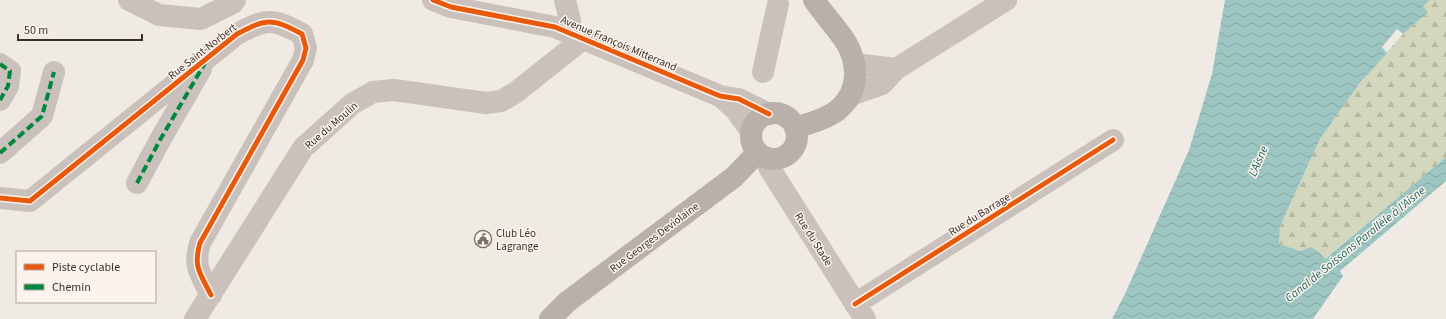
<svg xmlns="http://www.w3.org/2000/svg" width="1446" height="319" font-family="'Source Sans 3',sans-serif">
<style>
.forest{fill:url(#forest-firs)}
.water{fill:url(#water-waves)}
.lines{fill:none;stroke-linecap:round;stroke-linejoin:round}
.minor{stroke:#cac1bc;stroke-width:22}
.major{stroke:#b9b0ab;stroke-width:22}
.quiet{stroke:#00873e;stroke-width:4;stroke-dasharray:8 4;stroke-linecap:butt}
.cycleway-casing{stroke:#fcf3ec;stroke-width:8}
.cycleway{stroke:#e8590c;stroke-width:5}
.labels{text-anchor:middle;stroke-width:3;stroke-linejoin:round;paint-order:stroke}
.street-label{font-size:11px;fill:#3c2e29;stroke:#fcf3ec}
.poi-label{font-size:11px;fill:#3c2e29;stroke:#fcf3ec;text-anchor:start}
.water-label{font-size:12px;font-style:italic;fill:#1a6261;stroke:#fcf3ec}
</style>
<defs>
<pattern id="forest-firs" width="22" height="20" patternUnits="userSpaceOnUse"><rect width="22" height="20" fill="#d3d7bd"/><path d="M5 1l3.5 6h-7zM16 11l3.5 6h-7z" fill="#b6b9a2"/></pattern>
<pattern id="water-waves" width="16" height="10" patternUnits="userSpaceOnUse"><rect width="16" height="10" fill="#9dc6c2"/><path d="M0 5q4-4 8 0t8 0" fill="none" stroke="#88aaa7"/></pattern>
</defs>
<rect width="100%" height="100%" fill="#f0eae4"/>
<path class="forest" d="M1430,0H1446V157L1324,259L1319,252L1301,251L1279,244L1280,226L1320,139L1359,84L1403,34L1428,12L1423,6Z"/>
<path class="water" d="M1225,0H1430L1423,6L1428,12L1403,34L1397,29L1382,47L1387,53L1359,84L1320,139L1280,226L1279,244L1301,251L1311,247L1319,252L1325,259L1446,157V181L1340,271L1343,276L1313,319H1112L1125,294L1189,150L1212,74Z"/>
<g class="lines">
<path class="minor" d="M129,0L159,15L201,19L233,3L235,0
M433,0L451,7L555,27L720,96L739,99L769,114
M565,0L570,21L568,32
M0,64L10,71L8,86L0,100
M854,64L896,69
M763,72L778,4
M850,95L882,84L896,69L1006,0
M720,96L735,109L751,131
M0,153L42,116L54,72
M765,158L770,169L865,319
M137,183L160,140L201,69
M0,198L30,201L237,34C267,18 272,18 302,34L306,48L303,60L200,243C193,267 200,273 211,295
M855,304L1113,140
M195,319L303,148L352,104L373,92L394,90L486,103L501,101L515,93L583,39"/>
<path class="major" d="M751 136a23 23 0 1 1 46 0a23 23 0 1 1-46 0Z
M795,128C810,123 831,118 842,106C859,89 858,64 847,44C838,29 824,15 814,0
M550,319L567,302L734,177L757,153"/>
<path class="quiet" d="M0,64L10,71L8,86L0,100
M0,153L42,116L54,72
M137,183L160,140L205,63"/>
<g class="cycleway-casing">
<path id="cycleway" d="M433,0L451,7L555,27L720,96L739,99L769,114
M0,198L30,201L237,34C267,18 272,18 302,34L306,48L303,60L200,243C193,267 200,273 211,295
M855,304L1113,140"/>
</g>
<use href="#cycleway" class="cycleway"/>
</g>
<defs>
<g id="civic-ring" transform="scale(0.9)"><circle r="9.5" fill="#fcf3ec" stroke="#7b706a" stroke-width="1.5"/><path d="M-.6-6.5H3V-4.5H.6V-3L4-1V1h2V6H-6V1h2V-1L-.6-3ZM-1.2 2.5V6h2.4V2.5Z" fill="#7b706a"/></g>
</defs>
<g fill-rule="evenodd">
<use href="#civic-ring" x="483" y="239"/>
</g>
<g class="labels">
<g class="street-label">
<text transform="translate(619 43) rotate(23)" y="4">Avenue François Mitterrand</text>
<text transform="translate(202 51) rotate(-38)" y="4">Rue Saint-Norbert</text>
<text transform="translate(331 125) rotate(-41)" y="4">Rue du Moulin</text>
<text transform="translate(979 214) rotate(-32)" y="4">Rue du Barrage</text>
<text transform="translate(654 237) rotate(-37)" y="4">Rue Georges Deviolaine</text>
<text transform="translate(814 239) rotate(58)" y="4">Rue du Stade</text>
</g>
<g class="poi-label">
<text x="496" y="237">Club Léo<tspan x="496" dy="13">Lagrange</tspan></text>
</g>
<g class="water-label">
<text transform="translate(1258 161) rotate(-67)" y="4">L'Aisne</text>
<text transform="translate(1355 244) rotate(-39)" y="4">Canal de Soissons Parallèle à l'Aisne</text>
</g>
</g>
<rect x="16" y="251" width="140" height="52" fill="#fcf3ec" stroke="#afa49e"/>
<rect x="24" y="264" width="20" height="6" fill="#e8590c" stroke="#afa49e"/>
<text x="52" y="271" font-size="12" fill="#3c2e29">Piste cyclable</text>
<rect x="24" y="284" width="20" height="6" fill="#00873e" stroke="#afa49e"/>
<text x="52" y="291" font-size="12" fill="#3c2e29">Chemin</text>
<path d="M18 34v6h124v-6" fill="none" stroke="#3c2e29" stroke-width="2"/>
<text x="24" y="34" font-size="12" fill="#3c2e29" stroke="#fcf3ec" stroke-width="3" paint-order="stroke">50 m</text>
</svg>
